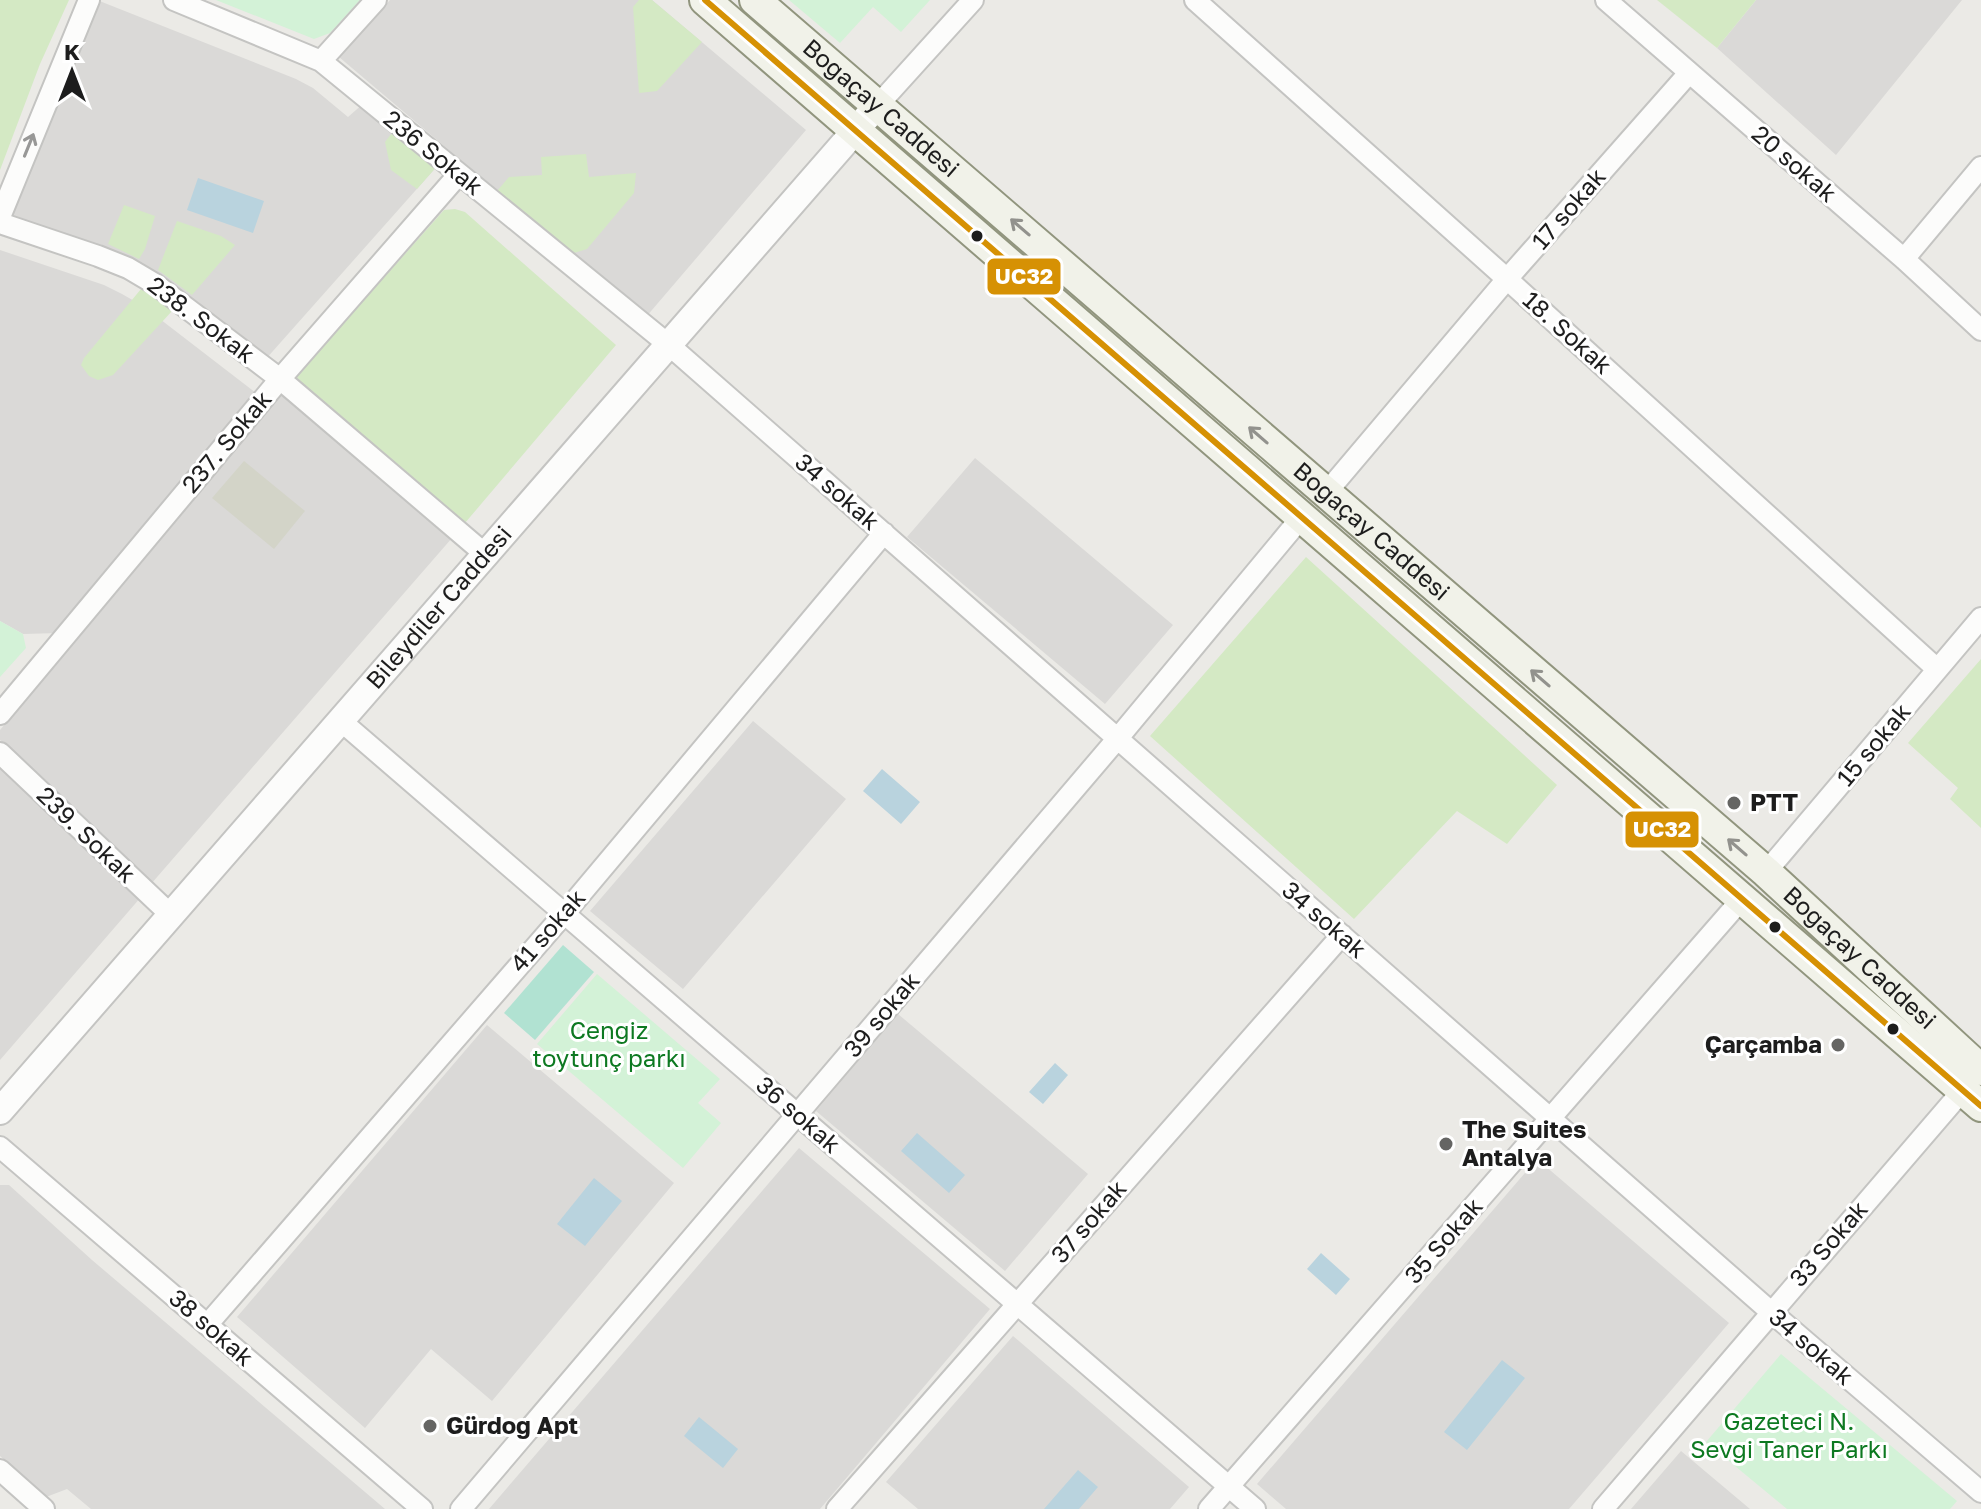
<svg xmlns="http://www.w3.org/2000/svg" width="1981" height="1509" font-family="'Golos Text',sans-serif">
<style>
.residential{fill:#dad9d7}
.construction{fill:#d3d4c8}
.grass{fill:#d4e9c4}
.park{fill:#d3f2d7}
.pitch{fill:#b1e2d2}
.water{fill:#b9d3de}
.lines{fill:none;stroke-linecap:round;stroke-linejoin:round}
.minor-casing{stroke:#c4c4c2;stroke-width:24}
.tertiary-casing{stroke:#c4c4c2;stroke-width:30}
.secondary-casing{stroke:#91957e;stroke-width:34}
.minor{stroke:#fcfcfb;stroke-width:20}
.tertiary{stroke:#fcfcfb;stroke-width:26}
.secondary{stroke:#f1f2e9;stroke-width:30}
.bus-1-casing{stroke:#fff;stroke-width:12}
.bus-1{stroke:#d69104;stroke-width:6}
.oneway{stroke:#989897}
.oneway2{stroke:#92928d}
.bus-dot{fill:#1d1d1d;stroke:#fff;stroke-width:3}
.poi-dot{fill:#656563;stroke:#fff;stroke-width:3}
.labels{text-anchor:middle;stroke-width:6;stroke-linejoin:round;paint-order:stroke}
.street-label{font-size:24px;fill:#1d1d1d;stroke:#fff}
.poi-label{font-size:24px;font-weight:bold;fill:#1d1d1d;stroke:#fff;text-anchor:start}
.park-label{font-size:24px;fill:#0d7921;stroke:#fff}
.line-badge{stroke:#fff;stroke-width:3}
.badge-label{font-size:22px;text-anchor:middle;font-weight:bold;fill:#fff}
</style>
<rect width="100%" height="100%" fill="#ebeae6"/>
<path class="residential" d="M97,0L296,79L313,88L348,117L364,103L439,164L265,360L190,302L10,217Z
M390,0H652L806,130L646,317L339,57Z
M1756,0H1962L1836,155L1717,48Z
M0,250L104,285L122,294L143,306L256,393L59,633L23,634L0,621Z
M282,393L452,538L151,884L0,740V730Z
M975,458L1173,625L1105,704L907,537Z
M753,721L846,799L683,989L590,911Z
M0,768L141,897L0,1060Z
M898,1014L1088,1174L1005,1271L816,1111Z
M487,1025L674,1183L492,1401L431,1349L365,1428L237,1317Z
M799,1148L990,1309L820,1509H489Z
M1537,1159L1729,1323L1569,1509H1286L1257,1484Z
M0,1185H9L92,1260L385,1509H91L67,1489L46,1497L0,1456Z
M1013,1336L1189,1487L1170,1509H918L886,1482Z
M1681,1451L1750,1509H1631Z"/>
<path class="construction" d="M244,461L305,511L274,549L212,498Z"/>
<path class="grass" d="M0,0H69L40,64L0,170Z
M639,0H652L702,42L657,91L639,93L633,7Z
M1657,0H1756L1717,48Z
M395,129L439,164L417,189L391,170L385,142Z
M586,154L589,177L636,173L634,193L587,249L574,253L497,191L509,177L542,175L541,157Z
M124,205L155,216L145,249L139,259L108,244Z
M455,209L465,212L616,345L465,523L293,380L444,210Z
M177,221L221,236L235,245L192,295L158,270Z
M141,289L154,295L173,310L113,375L98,380L89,376L81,365L84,358Z
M1306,557L1557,785L1507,844L1457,811L1354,919L1150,736Z
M1981,659V828L1950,799L1958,788L1908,743Z"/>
<path class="park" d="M216,0H360L330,33L314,39Z
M789,0H930L901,32L873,7L840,43Z
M0,621L23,634L26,648L0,677Z
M597,974L720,1079L698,1103L721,1123L683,1168L537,1044Z
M1781,1354L1957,1501L1950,1509H1787L1706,1442Z"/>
<path class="pitch" d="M563,945L594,972L535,1040L504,1013Z"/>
<path class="water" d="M198,178L264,201L253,233L187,210Z
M882,769L920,802L901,824L863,791Z
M1055,1063L1068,1075L1043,1104L1029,1092Z
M917,1133L965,1175L949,1193L901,1151Z
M594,1178L622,1201L585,1246L557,1224Z
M1321,1253L1350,1279L1336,1295L1307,1269Z
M1502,1360L1525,1378L1467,1450L1444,1432Z
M699,1417L738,1449L723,1468L684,1436Z
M1078,1470L1098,1487L1079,1509H1044Z"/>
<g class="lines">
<g class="minor-casing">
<path id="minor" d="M174,0L321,61L669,345L1771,1312L1981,1492
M1195,0L1507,279L1937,669
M1606,0L1904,259L1981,330
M321,61L376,0
M878,105L973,0
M0,217L89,0
M0,223L98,256L128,268L155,284L280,379L485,554
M1904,259L1981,167
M1326,493L1507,279L1689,73
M0,714L280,379L459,174
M341,721L1255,1509
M0,753L172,916
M1766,872L1981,618
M0,1147L422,1509
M207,1325L564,914L884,533
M0,1470L44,1509
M461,1509L1118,738L1300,519
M837,1509L1342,935
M1209,1509L1741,900
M1603,1509L1963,1090"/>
</g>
<g class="tertiary-casing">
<g id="tertiary">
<path id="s1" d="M0,1111L868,116"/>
</g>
</g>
<g class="secondary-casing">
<g id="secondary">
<path d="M705,0L1981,1106"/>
<path id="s2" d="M755,0L1766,872L1981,1070"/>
</g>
</g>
<use href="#minor" class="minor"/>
<use href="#tertiary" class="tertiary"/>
<use href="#secondary" class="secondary"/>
<g class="bus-1-casing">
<path id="bus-1" d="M705,0L1981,1106"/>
</g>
<use href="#bus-1" class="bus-1"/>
</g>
<defs><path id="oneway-shaft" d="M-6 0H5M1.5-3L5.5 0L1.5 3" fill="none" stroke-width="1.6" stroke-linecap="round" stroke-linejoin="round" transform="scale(2)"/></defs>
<use class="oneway" href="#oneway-shaft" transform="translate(29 145) rotate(-68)"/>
<g class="oneway2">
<use href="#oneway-shaft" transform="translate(1020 227) rotate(-139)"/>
<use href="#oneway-shaft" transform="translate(1258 435) rotate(-139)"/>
<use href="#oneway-shaft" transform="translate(1540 678) rotate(-139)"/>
<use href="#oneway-shaft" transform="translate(1737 847) rotate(-139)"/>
</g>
<g class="bus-dot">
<circle cx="977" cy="236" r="7"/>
<circle cx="1775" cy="927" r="7"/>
<circle cx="1893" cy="1029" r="7"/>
</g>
<g class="poi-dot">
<circle cx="1734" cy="803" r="8"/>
<circle cx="1838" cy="1045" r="8"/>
<circle cx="1446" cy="1144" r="8"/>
<circle cx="430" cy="1426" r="8"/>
</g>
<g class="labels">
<g class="street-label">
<text dy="8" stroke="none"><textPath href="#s2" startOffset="166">Boğaçay Caddesi</textPath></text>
<text transform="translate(433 153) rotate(39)" y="8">236 Sokak</text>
<text transform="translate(1794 164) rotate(41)" y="8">20 sokak</text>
<text transform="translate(1569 209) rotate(-49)" y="8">17 sokak</text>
<text transform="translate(201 320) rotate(37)" y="8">238. Sokak</text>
<text transform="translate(1567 333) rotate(42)" y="8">18. Sokak</text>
<text transform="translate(227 442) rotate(-50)" y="8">237. Sokak</text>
<text transform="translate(837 492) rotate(41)" y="8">34 sokak</text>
<text dy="8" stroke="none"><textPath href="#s2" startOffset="814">Boğaçay Caddesi</textPath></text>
<text dy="8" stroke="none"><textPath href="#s1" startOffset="668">Bileydiler Caddesi</textPath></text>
<text transform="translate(1874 745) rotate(-50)" y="8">15 sokak</text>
<text transform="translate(86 835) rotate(44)" y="8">239. Sokak</text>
<text transform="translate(1324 920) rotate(41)" y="8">34 sokak</text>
<text transform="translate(548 931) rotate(-49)" y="8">41 sokak</text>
<text dy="8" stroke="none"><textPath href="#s2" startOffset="1462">Boğaçay Caddesi</textPath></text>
<text transform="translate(882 1015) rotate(-50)" y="8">39 sokak</text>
<text transform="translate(798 1115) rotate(41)" y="8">36 sokak</text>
<text transform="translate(1089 1222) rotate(-49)" y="8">37 sokak</text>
<text transform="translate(1444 1241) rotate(-49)" y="8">35 Sokak</text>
<text transform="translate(1829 1244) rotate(-49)" y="8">33 Sokak</text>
<text transform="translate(211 1328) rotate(41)" y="8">38 sokak</text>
<text transform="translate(1811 1347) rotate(41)" y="8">34 sokak</text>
</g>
<g class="poi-label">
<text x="1750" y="811">PTT</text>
<text x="1822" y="1053" text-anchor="end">Çarçamba</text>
<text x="1462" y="1138">The Suites<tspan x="1462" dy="28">Antalya</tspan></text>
<text x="446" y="1434">Gürdoğ Apt</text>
</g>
<g class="park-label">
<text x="609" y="1039">Cengiz<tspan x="609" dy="28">toytunç parkı</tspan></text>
<text x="1789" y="1430">Gazeteci N.<tspan x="1789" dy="28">Sevgi Taner Parkı</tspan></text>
</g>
</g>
<g class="line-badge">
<rect x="986" y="257" width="76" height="39" rx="8" fill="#d69104"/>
<rect x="1624" y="810" width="76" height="39" rx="8" fill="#d69104"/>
</g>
<g class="badge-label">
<text x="1024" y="284">UC32</text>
<text x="1662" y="837">UC32</text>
</g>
<g transform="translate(72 72)" stroke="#ffffff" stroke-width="6" paint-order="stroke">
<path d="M0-6L14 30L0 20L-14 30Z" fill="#1d1d1d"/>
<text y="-12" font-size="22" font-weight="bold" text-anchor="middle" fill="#1d1d1d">K</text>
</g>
</svg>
